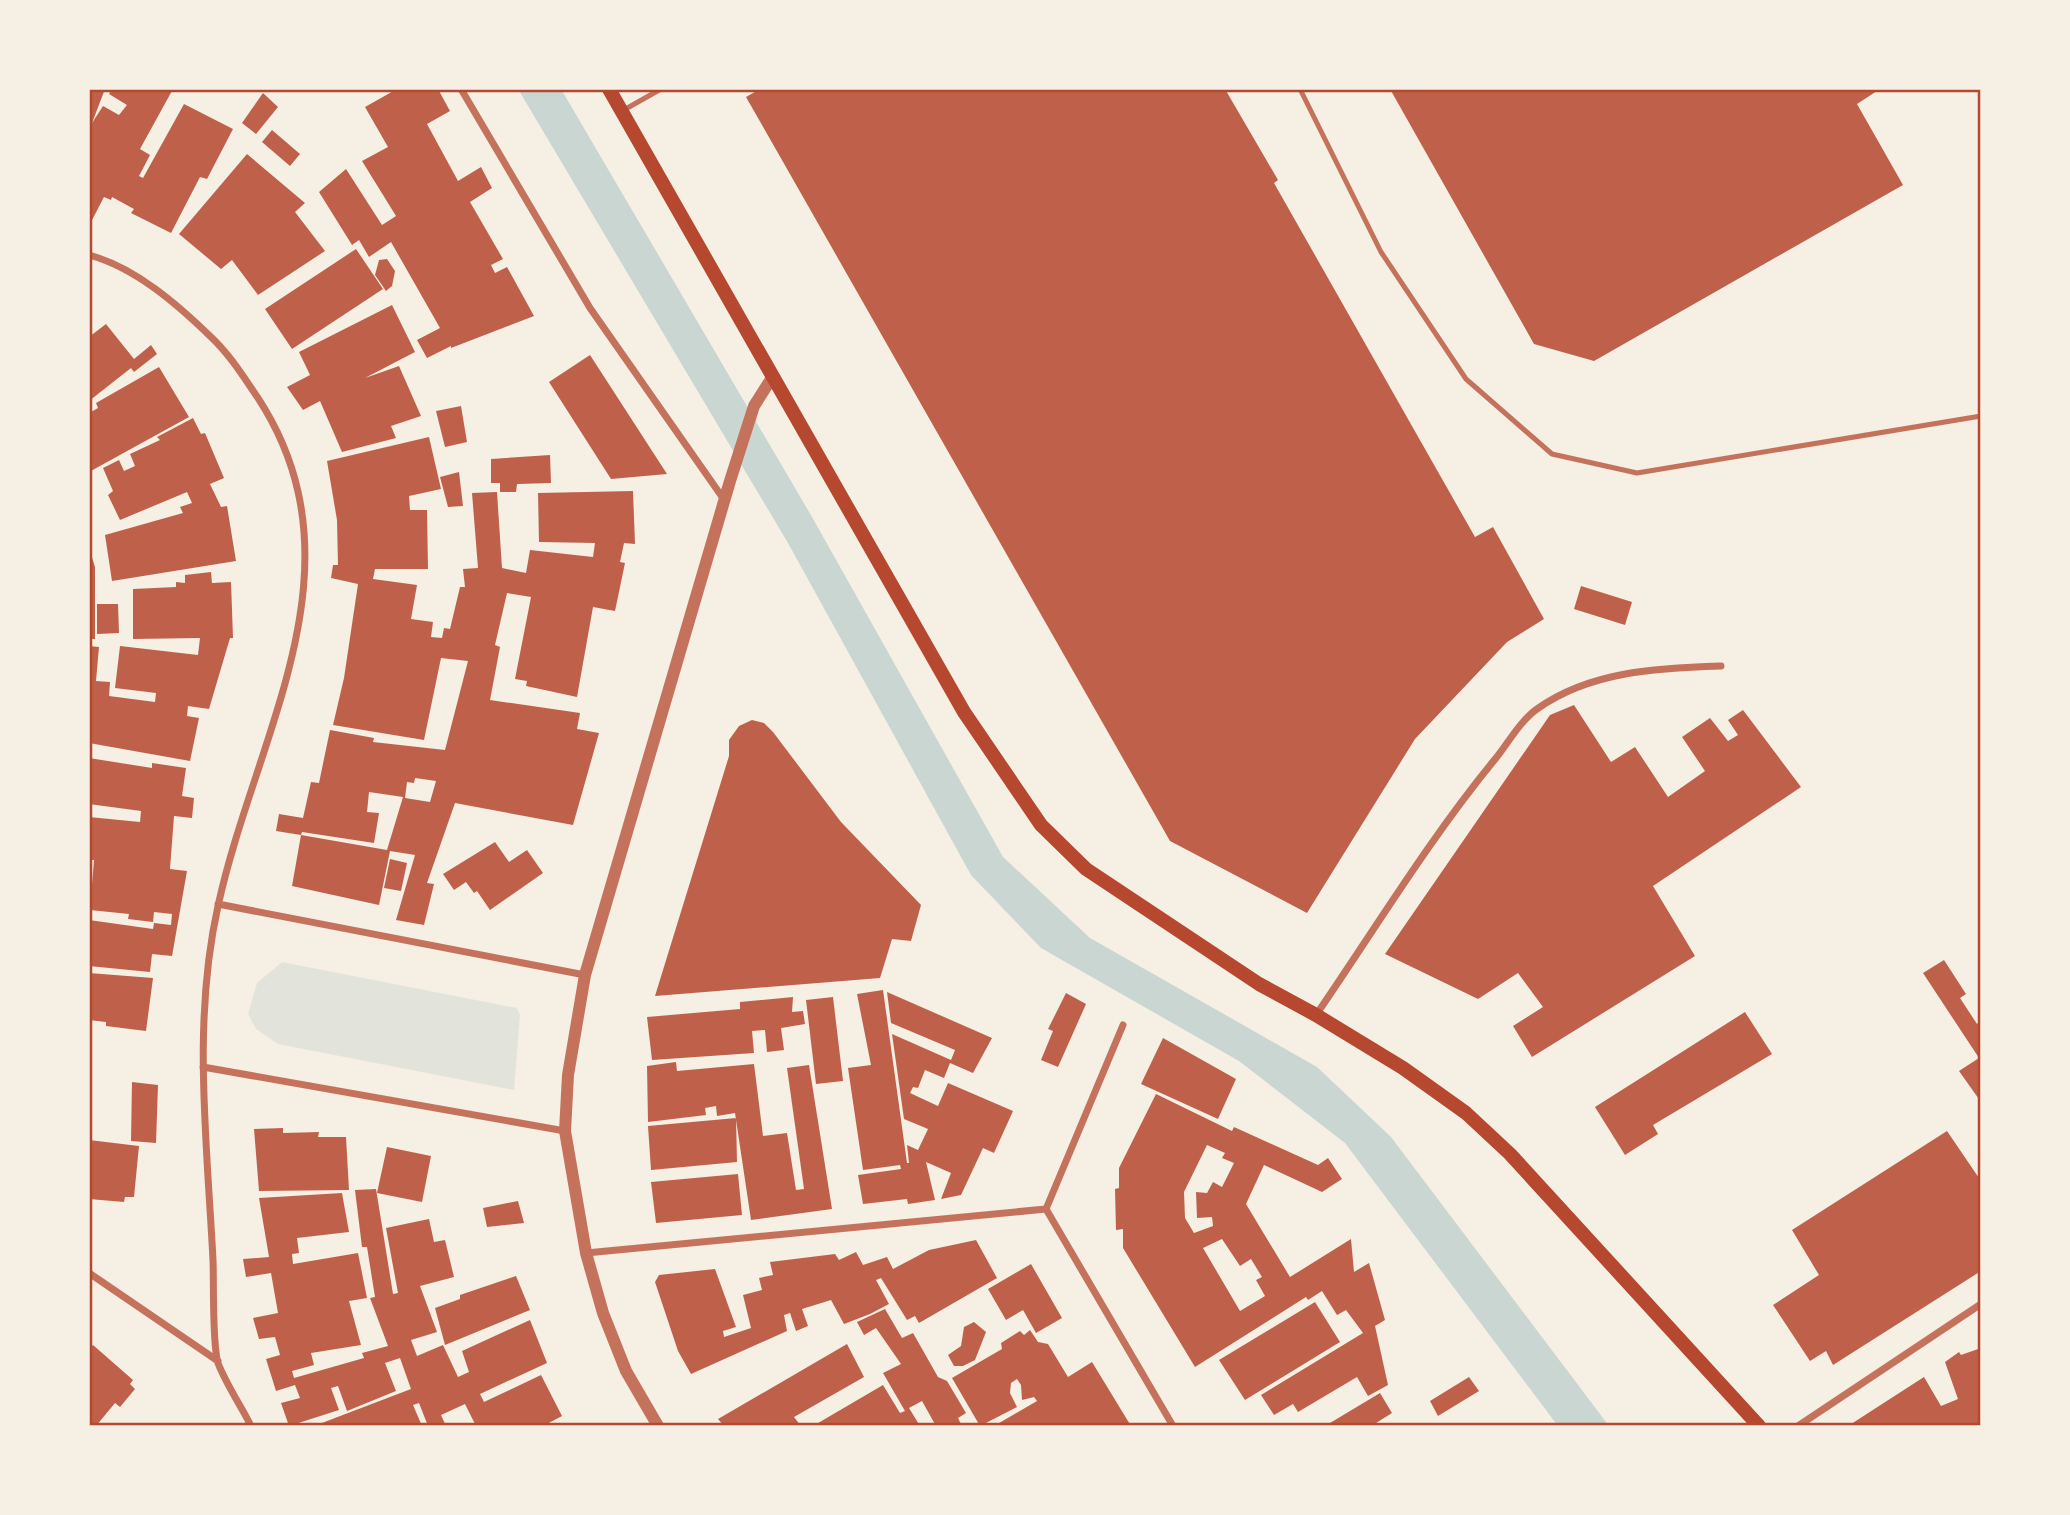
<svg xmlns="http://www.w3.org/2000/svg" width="2070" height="1515" font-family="'Roboto Condensed',sans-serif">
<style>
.green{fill:#e2e4dc}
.water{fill:#c9d6d2}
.building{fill:#bf614a;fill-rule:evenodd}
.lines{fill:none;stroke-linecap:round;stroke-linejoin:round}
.service{stroke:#c5725c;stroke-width:5}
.minor{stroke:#c5725c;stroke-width:7}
.tertiary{stroke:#c5725c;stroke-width:12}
.secondary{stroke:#b5482f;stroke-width:14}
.neatline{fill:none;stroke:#b5482f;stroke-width:2.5}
</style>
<rect width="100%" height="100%" fill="#f6efe4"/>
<path class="green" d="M282,962L517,1008L520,1015L514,1090L278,1044L256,1029L248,1014L257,983Z"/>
<path class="water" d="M518,89H561L812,517L1003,857L1090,938L1317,1067L1391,1137L1609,1426H1558L1345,1143L1239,1061L1041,948L971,875L788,543Z"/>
<path class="building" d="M89,89H105L92,123L103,106L119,115L127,105L109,94L112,89H173L140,149L150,155L139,176L143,178L184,104L233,129L207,179L200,177L171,233L131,213L134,209L112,197L111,200L104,197L92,220L89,219Z
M397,89H438L450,111L427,124L458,181L481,167L492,188L470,202L503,259L491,265L495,273L507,267L534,316L451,348V346L427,358L417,340L440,328L391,242L369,257L359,240L352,245L319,192L346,169L382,225L396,216L362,161L388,147L365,107Z
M760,89H1225L1278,180L1274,183L1475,537L1493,527L1544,619L1507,642L1415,739L1307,913L1170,841L746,97Z
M1390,89H1880L1857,104L1903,185L1594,361L1534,344Z
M263,93L278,107L256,134L242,123Z
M272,130L300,154L290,166L262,142Z
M247,154L305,203L295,212L325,251L258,295L232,260L221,269L179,234Z
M356,249L383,289L292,349L265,309Z
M387,259L395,271L392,286L386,291L375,275L379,260Z
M392,305L415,352L365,378L399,366L421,416L391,426L396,438L342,452L320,401L303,410L287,387L310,375L299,352Z
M106,324L134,359L151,345L157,354L134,372L131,368L89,401V337Z
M590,355L667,474L611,479L549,382Z
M159,367L189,417L89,472V413L98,408L96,403Z
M461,406L467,442L445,447L436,411Z
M193,418L201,434L205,433L224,478L210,484L221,507L227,506L236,561L112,581L105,535L183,513L180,507L192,503L187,492L120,520L108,495L113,491L103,468L119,460L124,471L135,466L130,454L160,440L157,437Z
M429,437L441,489L409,496L410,510H427L428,569H375L373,579L417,585L411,619L433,622L431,637L442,638L444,628L450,629L460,587H465L463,569L478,568L472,493L497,492L502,568L526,573L530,550L593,557L595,543L539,542L538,493L633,491L635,544L624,543L620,562L625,563L615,611L593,607L577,697L526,686L527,681L515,679L531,597L507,593L495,645L500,647L490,700L580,713L577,729L599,733L573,825L455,803L427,883L434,884L424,925L396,920L415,855L390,851L379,905L292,886L301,835L387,850L403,797L369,792L367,812L379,813L374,843L302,832L301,835L276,831L279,814L303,818L311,782L319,783L330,730L374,738L373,742L445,750L468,661L441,658L424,740L333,725L344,678L358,584L331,578L333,565H338L337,520L327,461ZM415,778L436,781L430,802L405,798L407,782L414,783Z
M550,455L551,483L517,484L516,492H500V483H491V459Z
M459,472L463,506L448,507L440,477Z
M89,548L95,567V639H89Z
M211,572L212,583L231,582L233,638H230L209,709L188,706L187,716L199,718L190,761L89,743V646L99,647L96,681L110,682L109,696L155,702L156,693L115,688L120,646L198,655L200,638L133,639V589L176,587V582L185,583V575Z
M1581,586L1632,602L1625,625L1574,609Z
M97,604H118L119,633L97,634Z
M1574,705L1611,762L1635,747L1668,797L1705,771L1682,737L1710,718L1728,741L1738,735L1728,720L1743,710L1801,787L1653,886L1695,956L1532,1057L1513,1026L1543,1007L1518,973L1478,999L1385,954L1550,715Z
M752,720L764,723L773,732L841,822L921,905L911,941L892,939L880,978L655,996L729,756V740L739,726Z
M89,758L152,768V763L186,768L182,796L194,798L192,818L174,816L170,869L187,871L172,956L152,954L150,972L89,966V920L153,929L154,923L171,925L172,914L154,912L153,922L128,919L129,914L90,910L94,860H89V817L140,822L141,811L89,804Z
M495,842L509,862L527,850L543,873L490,910L477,891L474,893L466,882L454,890L443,874Z
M390,859L407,863L401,891L384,888Z
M1944,960L1966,994L1960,998L1977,1024L1981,1020V1102L1959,1071L1979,1058L1923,973Z
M89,973L153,978L146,1031L106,1026V1022L89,1020Z
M883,990L907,1163H909L907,1145L918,1150L928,1129L904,1119L892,1034L951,1060L955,1050L891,1023L887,992L992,1038L973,1073L950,1063L944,1078L925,1070L918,1088L913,1087L910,1093L938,1106L948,1083L1013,1111L994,1153L983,1148L961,1195L941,1199L951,1173L926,1162L935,1200L908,1204L907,1199L863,1204L858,1175L901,1169L900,1165L863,1170L848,1068L871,1065L857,994Z
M1066,993L1086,1004L1058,1067L1041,1060L1053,1031L1048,1029Z
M793,997L792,1012L803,1011L805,1024L781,1028L784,1050L767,1052L765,1030L752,1031L754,1053L652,1060L647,1017L740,1009V1002Z
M833,997L843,1081L816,1084L806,1000Z
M1745,1012L1772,1054L1653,1125L1658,1134L1625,1155L1595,1107Z
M1163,1038L1236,1079L1218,1119L1141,1084Z
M676,1062L677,1071L754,1064L763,1136L787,1133L796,1190L804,1189L787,1068L809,1065L832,1209L751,1220L735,1113L717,1116L716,1106L705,1108L706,1115L648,1122L647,1066Z
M132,1082L158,1085L156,1143L131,1141Z
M1156,1094L1232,1131L1234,1127L1318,1165L1328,1158L1342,1179L1322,1192L1264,1165L1246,1204L1290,1277L1351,1239L1354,1272L1369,1263L1385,1320L1375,1326L1388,1385L1368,1396L1357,1377L1298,1412L1293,1404L1274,1415L1261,1395L1363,1333L1346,1310L1337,1315L1322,1291L1308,1300L1306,1297L1195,1367L1123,1248V1229L1116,1230L1115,1189L1119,1188V1168ZM1207,1145L1225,1153L1222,1158L1234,1163L1222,1187L1213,1182L1207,1193L1196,1192L1197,1218L1212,1217L1213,1226L1194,1233L1185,1218L1184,1192ZM1222,1239L1240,1266L1251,1259L1262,1277L1256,1280L1265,1296L1240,1311L1203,1248Z
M736,1118L737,1162L651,1170L648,1126Z
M283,1128V1133L319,1132L318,1137H346L349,1190L259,1191L254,1129Z
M1947,1131L1981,1181V1271L1833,1365L1826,1351L1810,1361L1773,1305L1819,1275L1792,1230Z
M89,1140L139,1146L134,1197H125L124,1202L89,1199Z
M387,1147L431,1156L422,1202L377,1193Z
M738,1174L742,1215L656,1223L651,1182Z
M376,1189L393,1294L398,1293L386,1228L429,1219L434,1242L445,1240L454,1277L420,1286L437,1332L411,1340L417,1356L443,1345L458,1377L469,1372L462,1351L530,1320L547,1363L480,1394L484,1402L541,1375L562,1416L543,1426H476L465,1404L441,1415L446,1426H428L419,1403L413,1405L422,1426H314L411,1389L400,1358L385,1363L396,1391L347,1411L338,1386L331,1388L339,1410L289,1426L281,1403L300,1398L295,1385L276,1391L266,1359L280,1355L275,1337L259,1339L253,1318L278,1313L271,1273L246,1277L243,1259L269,1257L259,1198L342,1193L349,1232L297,1238L299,1253L292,1254L293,1264L358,1253L367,1298L349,1301L361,1345L311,1353L314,1365L292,1371L294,1378L364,1358L362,1353L388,1346L370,1298L375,1297L367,1247H362L355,1190Z
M518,1201L524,1223L487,1227L483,1208Z
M976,1240L997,1278L919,1323L915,1316L907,1320L881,1278L876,1280L889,1304L870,1314L844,1324L831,1300L802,1309L808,1326L796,1331L790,1313L784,1315L787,1331L691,1374L678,1351L655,1282L659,1275L715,1269L736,1327L723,1331L724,1337L751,1328L743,1295L762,1290L759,1278L773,1275L770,1262L835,1254L839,1260L856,1252L863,1265L887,1257L893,1269L929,1250Z
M1031,1264L1062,1318L1036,1333L1023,1310L1006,1320L988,1289Z
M516,1276L530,1310L445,1345L435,1308L460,1299V1295Z
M1315,1302L1340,1342L1245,1400L1219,1360Z
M885,1309L902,1338L913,1333L938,1377L947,1381L966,1413L958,1418L962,1426H936L922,1401L909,1408L920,1426H813L883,1385L900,1413L905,1411L883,1373L901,1364L876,1328L864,1335L857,1322Z
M974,1322L986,1332L975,1360L963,1366H954L948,1355L961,1346L964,1327Z
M1030,1330L1038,1342L1048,1344L1068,1377L1092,1362L1131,1426H994L1037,1401L1034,1397L1022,1400L1021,1385L1017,1379L1011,1383L1010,1393L1017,1407L980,1426L952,1378L1002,1349L1001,1343L1020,1331L1024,1335Z
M847,1344L864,1377L794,1417L801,1426H724L718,1419Z
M93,1345L133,1380L130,1384L135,1389L120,1407L115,1403L96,1426H89V1350Z
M1981,1348V1426H1848L1924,1377L1941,1406L1958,1399L1945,1362L1959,1352L1961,1355Z
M1469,1377L1479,1391L1438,1416L1430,1401Z
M1380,1393L1392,1413L1376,1423L1377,1426H1325Z"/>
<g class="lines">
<path class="service" d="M1300,89L1381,252L1466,379L1552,454L1637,473L1981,416
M622,111L661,89"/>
<path class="minor" d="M461,89L590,308L725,501
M89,255C136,268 177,304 211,337C230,355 243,376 258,398C368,567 255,735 218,906C192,1022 207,1142 213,1260C214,1284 212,1343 218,1363C226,1384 241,1406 251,1426
M218,904L585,975
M1316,1015C1375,929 1430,838 1496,758C1508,743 1521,720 1537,709C1590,671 1658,668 1721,666
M203,1067L565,1131
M1046,1209L1173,1426
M1046,1209L1123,1025
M586,1253L1046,1209
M89,1273L218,1361
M1798,1426L1981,1304"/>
<path class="tertiary" d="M658,1426L626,1371L603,1313L586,1253L565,1131L568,1075L585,975L730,481L754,406L773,376"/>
<path class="secondary" d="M609,89L964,712L1041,825L1086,869L1259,984L1316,1015L1403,1068L1466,1113L1510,1154L1759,1426"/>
</g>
<rect width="2070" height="1515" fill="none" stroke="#f6efe4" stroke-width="182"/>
<rect x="91" y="91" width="1888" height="1333" class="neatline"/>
</svg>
